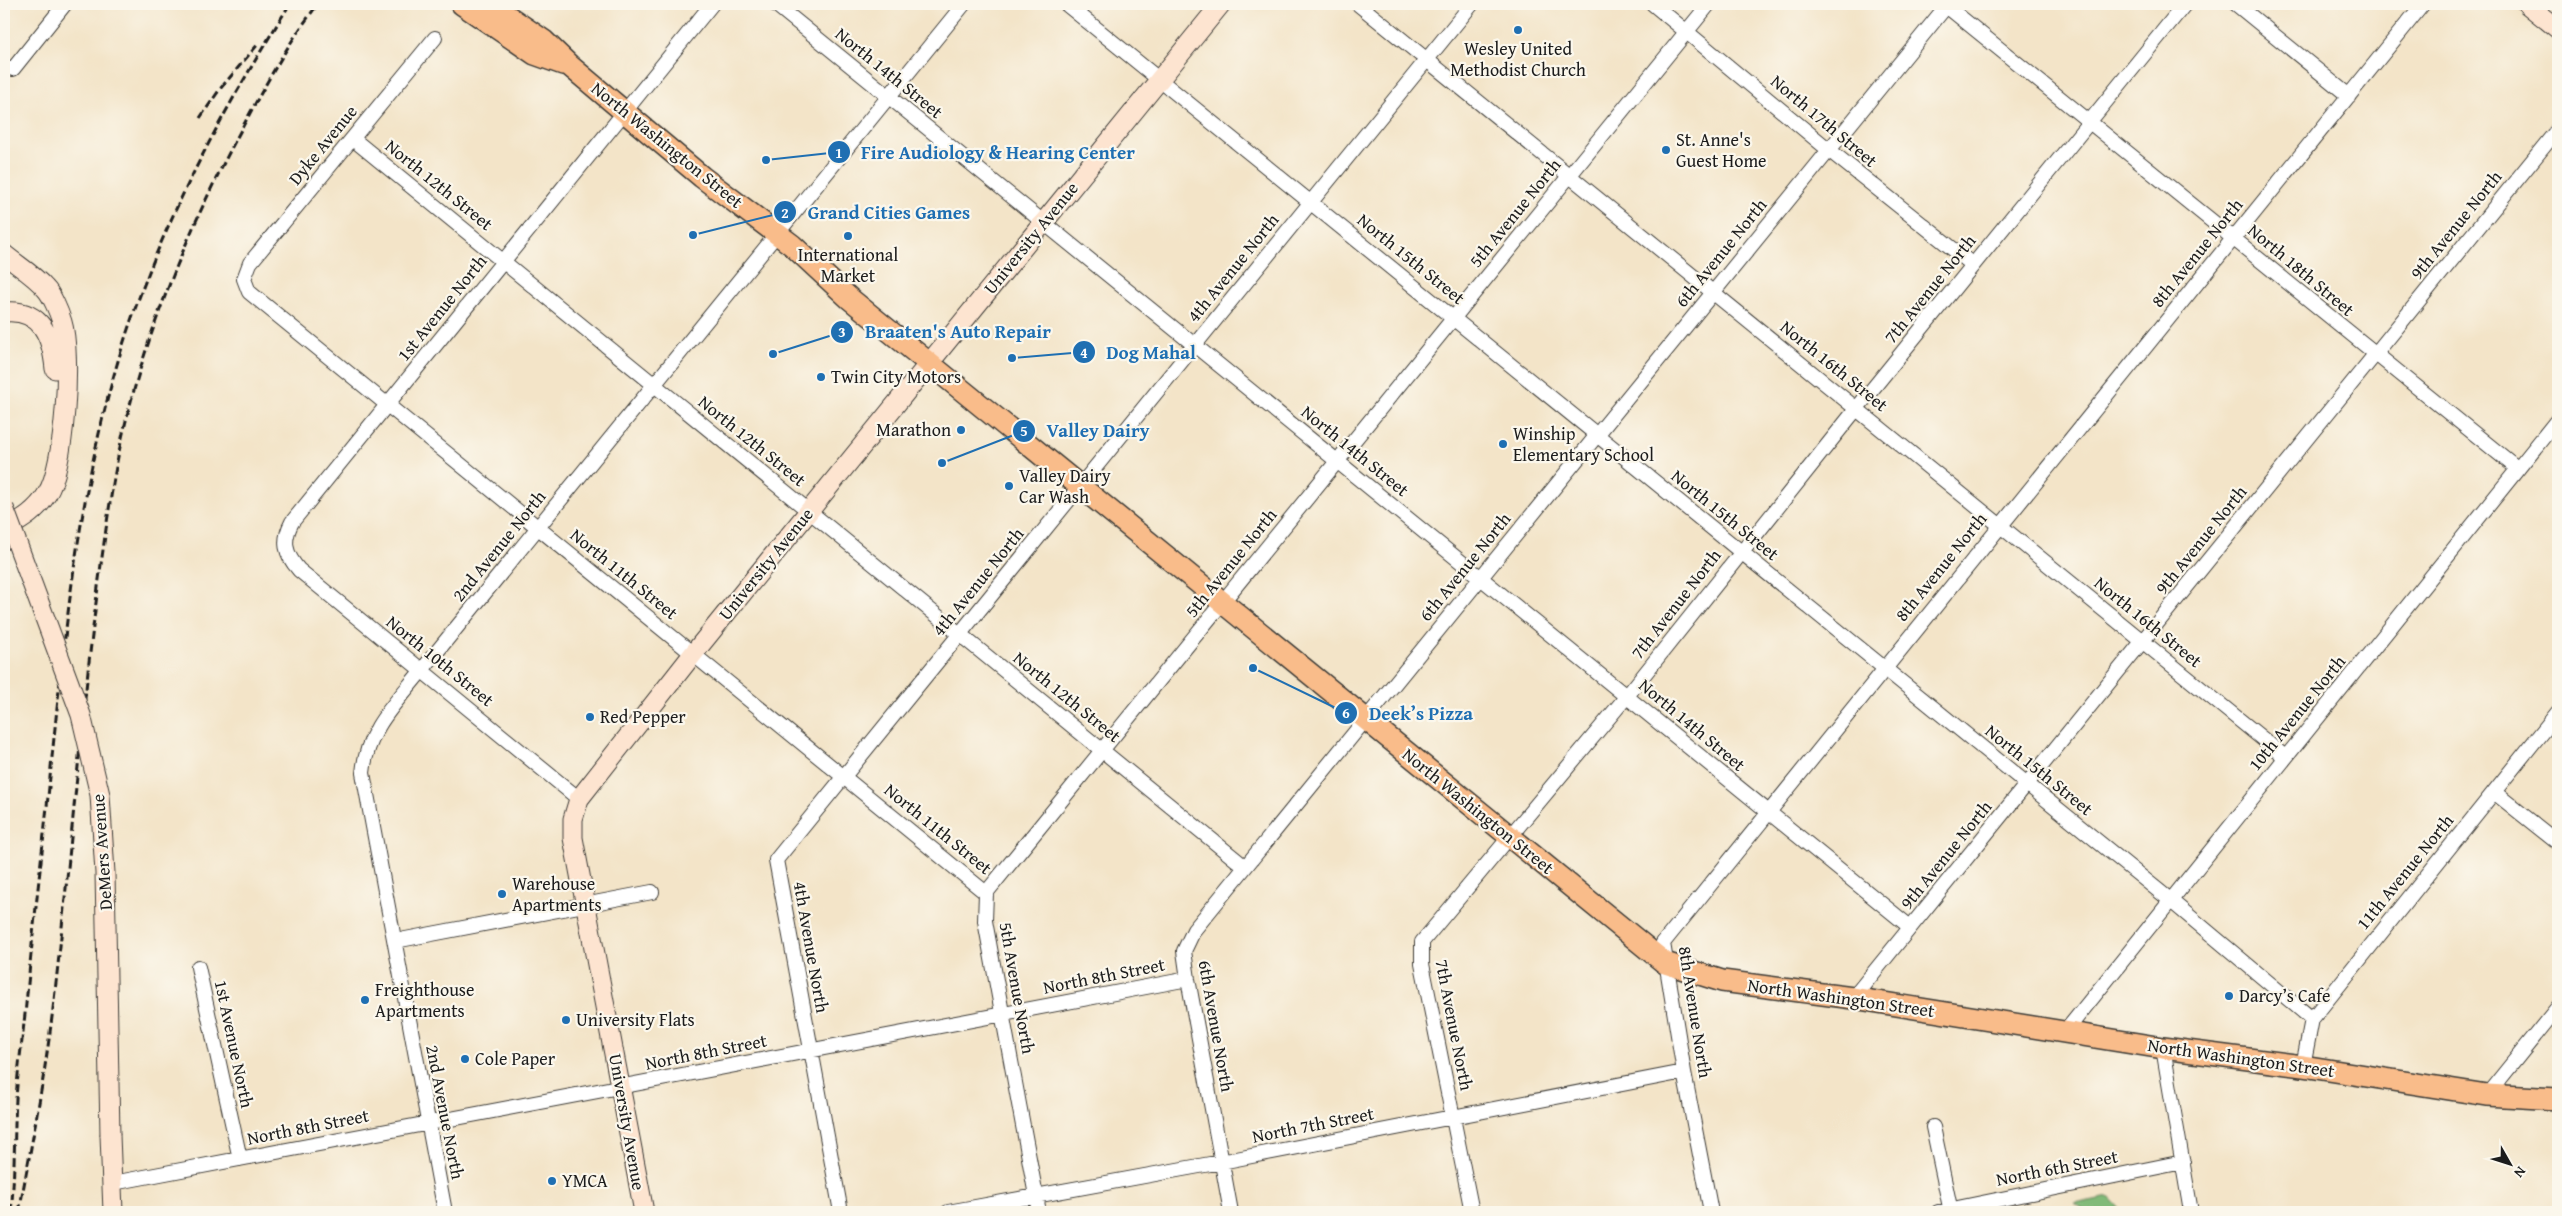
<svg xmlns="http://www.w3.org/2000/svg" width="2562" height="1216" font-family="'Gentium Book Plus',serif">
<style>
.forest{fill:#81ba78;stroke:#4e6b4a}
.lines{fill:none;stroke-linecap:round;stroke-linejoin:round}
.street-casing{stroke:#3c3a36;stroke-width:16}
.secondary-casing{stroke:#3c3a36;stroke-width:21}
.primary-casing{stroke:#3c3a36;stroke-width:24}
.street{stroke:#fff;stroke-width:14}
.secondary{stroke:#fde4d0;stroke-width:19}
.primary{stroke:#f9bc8a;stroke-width:21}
.rail{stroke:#1c1c1c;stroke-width:3;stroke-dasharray:8 4;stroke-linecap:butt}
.secondary-bridge-casing{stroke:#3c3a36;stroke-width:21;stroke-linecap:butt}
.secondary-bridge{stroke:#fde4d0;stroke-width:19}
.poi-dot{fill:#1f6fb2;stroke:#fbf7ec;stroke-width:2}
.labels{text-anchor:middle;stroke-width:4.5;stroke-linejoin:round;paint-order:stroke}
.poi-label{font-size:18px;fill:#1c1c1c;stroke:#fbf7ec;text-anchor:start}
.street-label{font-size:18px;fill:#1c1c1c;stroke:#fbf7ec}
.leader{fill:none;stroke:#1f6fb2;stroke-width:2}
.callout-dot{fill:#1f6fb2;stroke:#fbf7ec;stroke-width:2}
.mark-label{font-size:15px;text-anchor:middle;font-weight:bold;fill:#fff}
.callout-label{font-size:19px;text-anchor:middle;font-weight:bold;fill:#1f6fb2;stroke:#fbf7ec;stroke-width:4.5;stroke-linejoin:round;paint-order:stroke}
</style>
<rect width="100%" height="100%" fill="#fbf7ec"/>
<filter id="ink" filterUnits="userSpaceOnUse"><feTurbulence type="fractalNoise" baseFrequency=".02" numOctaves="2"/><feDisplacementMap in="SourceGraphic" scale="10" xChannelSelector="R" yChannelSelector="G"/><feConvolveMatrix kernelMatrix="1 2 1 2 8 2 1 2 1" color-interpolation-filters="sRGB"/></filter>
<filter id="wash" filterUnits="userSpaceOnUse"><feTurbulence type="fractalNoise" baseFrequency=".0096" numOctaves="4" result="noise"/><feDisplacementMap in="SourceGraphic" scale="20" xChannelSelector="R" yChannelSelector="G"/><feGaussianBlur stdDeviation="1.12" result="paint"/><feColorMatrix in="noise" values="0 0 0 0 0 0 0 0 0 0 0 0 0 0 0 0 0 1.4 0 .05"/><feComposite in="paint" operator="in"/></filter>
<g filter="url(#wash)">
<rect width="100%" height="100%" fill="#f3e4c8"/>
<path class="forest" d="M2109,1197L2123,1212H2087L2074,1204Z"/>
</g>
<g filter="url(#ink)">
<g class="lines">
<g class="street-casing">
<path id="street" d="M775,4L1910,927
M1066,4L2170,900L2312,1019
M1358,4L2285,757
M1653,4L1829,150L1973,265
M1944,4L2518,469
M2236,4L2349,96
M435,38L250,263L244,279L249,292L986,893
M4,67L13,69L65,4
M353,139L1245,867
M2494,792L2558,843
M579,799L299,570C285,554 282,541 292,522L712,4
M395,941L652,892
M198,967L240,1159
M1853,998L2558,129
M2065,1032L2558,419
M2163,1048L2191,1212
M2303,1066L2312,1019L2558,712
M2487,1095L2558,1007
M1933,1127L1951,1212
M113,1183L1188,979
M445,1212L363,773C367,729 395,704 422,670L964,4
M841,1212L776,860L1472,4
M948,1212L1221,1162L1684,1072
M1039,1212L985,921L986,893L1709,4
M1231,1212L1188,979L1184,951L1194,930L1948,4
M1472,1212L1422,964V942L1627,696L1849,418L2185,4
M1711,1212L1684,1072L1663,943L2423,4
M1938,1212L2183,1162"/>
</g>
<g class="secondary-casing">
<path id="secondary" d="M2527,4L2558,29
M4,254C17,265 34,275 45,288C52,295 59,312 62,322C72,354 65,466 47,494C36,512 21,520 4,530
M4,312C42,308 52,338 55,369
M110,1135L113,1212
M644,1212L573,838V819L579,799L693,654L1221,4"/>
</g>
<g class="primary-casing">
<path id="primary" d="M462,4L535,54L563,64
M490,4L544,41L570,66L702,177L792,245L849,298L1665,963L1722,981L1853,998L2163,1048L2303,1066L2487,1095L2558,1099"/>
</g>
<use href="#street" class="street"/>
<use href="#secondary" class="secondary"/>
<use href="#primary" class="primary"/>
<path class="rail" d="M200,118L220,89L259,43
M11,1212C15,1174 14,1137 16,1099C18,1067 23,1036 26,1004C32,942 39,879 46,816C62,662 74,510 118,361C156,233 219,116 290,4
M19,1212C32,1142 46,1071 54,1000C74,828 85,655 113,484C133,362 184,236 242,128C265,85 288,43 318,4"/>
<g class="secondary-bridge-casing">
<path id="secondary-bridge" d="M4,508L81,715L100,795L105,873L110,1135"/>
</g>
<use href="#secondary-bridge" class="secondary-bridge"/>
</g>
</g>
<g class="poi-dot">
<circle cx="1518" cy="30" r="5"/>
<circle cx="1666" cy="150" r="5"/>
<circle cx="848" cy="236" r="5"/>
<circle cx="821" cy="377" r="5"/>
<circle cx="961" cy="430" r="5"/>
<circle cx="1503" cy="444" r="5"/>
<circle cx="1009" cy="486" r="5"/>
<circle cx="590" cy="717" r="5"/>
<circle cx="502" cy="894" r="5"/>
<circle cx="2229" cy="996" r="5"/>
<circle cx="365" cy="1000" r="5"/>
<circle cx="566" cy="1020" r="5"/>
<circle cx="465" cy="1059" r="5"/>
<circle cx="552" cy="1181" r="5"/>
</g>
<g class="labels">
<g class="poi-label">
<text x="1518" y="55" text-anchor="middle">Wesley United<tspan x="1518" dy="21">Methodist Church</tspan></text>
<text x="1676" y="146">St. Anne's<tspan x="1676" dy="21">Guest Home</tspan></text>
<text x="848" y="261" text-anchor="middle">International<tspan x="848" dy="21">Market</tspan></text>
<text x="831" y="383">Twin City Motors</text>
<text x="951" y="436" text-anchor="end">Marathon</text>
<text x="1513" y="440">Winship<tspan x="1513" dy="21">Elementary School</tspan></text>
<text x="1019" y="482">Valley Dairy<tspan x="1019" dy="21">Car Wash</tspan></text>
<text x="600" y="723">Red Pepper</text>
<text x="512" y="890">Warehouse<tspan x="512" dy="21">Apartments</tspan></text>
<text x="375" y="996">Freighthouse<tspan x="375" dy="21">Apartments</tspan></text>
<text x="2239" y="1002">Darcy’s Cafe</text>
<text x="576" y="1026">University Flats</text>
<text x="475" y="1065">Cole Paper</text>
<text x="562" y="1187">YMCA</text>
</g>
<g class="street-label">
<text transform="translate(889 73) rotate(39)" y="6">North 14th Street</text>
<text transform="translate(1824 121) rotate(40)" y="6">North 17th Street</text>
<text transform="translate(323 145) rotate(-51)" y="6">Dyke Avenue</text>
<text transform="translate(667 145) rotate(39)" y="6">North Washington Street</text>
<text transform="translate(439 185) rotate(39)" y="6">North 12th Street</text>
<text transform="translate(1515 213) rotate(-51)" y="6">5th Avenue North</text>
<text transform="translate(2456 225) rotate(-51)" y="6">9th Avenue North</text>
<text transform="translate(1031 238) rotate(-51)" y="6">University Avenue</text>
<text transform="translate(1721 253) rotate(-51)" y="6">6th Avenue North</text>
<text transform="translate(2197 253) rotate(-51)" y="6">8th Avenue North</text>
<text transform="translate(1411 259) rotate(39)" y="6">North 15th Street</text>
<text transform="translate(1233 268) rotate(-51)" y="6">4th Avenue North</text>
<text transform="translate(2301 270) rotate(40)" y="6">North 18th Street</text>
<text transform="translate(1930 289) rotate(-51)" y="6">7th Avenue North</text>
<text transform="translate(442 308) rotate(-51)" y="6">1st Avenue North</text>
<text transform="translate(1834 366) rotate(39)" y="6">North 16th Street</text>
<text transform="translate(752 441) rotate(39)" y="6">North 12th Street</text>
<text transform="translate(1355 451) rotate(39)" y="6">North 14th Street</text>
<text transform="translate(1725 515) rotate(39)" y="6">North 15th Street</text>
<text transform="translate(2201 540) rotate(-51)" y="6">9th Avenue North</text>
<text transform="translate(499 546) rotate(-51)" y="6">2nd Avenue North</text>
<text transform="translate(1231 563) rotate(-51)" y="6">5th Avenue North</text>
<text transform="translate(766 564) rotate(-51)" y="6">University Avenue</text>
<text transform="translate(1465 567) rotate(-51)" y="6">6th Avenue North</text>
<text transform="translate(1941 567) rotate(-51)" y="6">8th Avenue North</text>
<text transform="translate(624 574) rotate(39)" y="6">North 11th Street</text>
<text transform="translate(978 582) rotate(-51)" y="6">4th Avenue North</text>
<text transform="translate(1676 604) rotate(-52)" y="6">7th Avenue North</text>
<text transform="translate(2148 622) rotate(39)" y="6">North 16th Street</text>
<text transform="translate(440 661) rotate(39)" y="6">North 10th Street</text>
<text transform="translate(1067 697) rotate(39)" y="6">North 12th Street</text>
<text transform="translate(2297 713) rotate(-51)" y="6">10th Avenue North</text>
<text transform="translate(1692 725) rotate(40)" y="6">North 14th Street</text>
<text transform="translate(2039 770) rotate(39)" y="6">North 15th Street</text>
<text transform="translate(1478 811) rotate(39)" y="6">North Washington Street</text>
<text transform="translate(938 829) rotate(39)" y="6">North 11th Street</text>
<text transform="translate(102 852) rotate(-94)" y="6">DeMers Avenue</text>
<text transform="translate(1946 855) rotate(-51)" y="6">9th Avenue North</text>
<text transform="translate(2405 872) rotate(-51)" y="6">11th Avenue North</text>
<text transform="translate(811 947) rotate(80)" y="6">4th Avenue North</text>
<text transform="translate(1104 976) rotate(-11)" y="6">North 8th Street</text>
<text transform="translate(1017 988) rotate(80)" y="6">5th Avenue North</text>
<text transform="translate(1841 998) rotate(8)" y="6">North Washington Street</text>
<text transform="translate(1695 1012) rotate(81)" y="6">8th Avenue North</text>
<text transform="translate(1454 1025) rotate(79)" y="6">7th Avenue North</text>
<text transform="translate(1216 1026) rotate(80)" y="6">6th Avenue North</text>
<text transform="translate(234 1044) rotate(78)" y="6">1st Avenue North</text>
<text transform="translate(706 1052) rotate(-11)" y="6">North 8th Street</text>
<text transform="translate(2241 1058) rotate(8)" y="6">North Washington Street</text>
<text transform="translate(445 1112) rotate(79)" y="6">2nd Avenue North</text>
<text transform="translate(627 1122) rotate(80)" y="6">University Avenue</text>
<text transform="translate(1313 1125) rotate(-11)" y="6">North 7th Street</text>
<text transform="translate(308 1127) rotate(-11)" y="6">North 8th Street</text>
<text transform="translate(2057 1168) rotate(-11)" y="6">North 6th Street</text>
</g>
</g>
<path class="leader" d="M766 160L839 152M693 235L785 212M773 354L842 332M1012 358L1084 352M942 463L1024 431M1253 668L1346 713"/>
<g class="callout-dot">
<circle cx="766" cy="160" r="5"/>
<circle cx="693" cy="235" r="5"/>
<circle cx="773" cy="354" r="5"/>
<circle cx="1012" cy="358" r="5"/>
<circle cx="942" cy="463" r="5"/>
<circle cx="1253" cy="668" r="5"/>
<circle cx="839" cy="152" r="12"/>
<circle cx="785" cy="212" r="12"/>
<circle cx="842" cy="332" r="12"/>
<circle cx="1084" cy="352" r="12"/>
<circle cx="1024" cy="431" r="12"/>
<circle cx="1346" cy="713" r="12"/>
</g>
<g class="mark-label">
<text x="839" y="158">1</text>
<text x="785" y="218">2</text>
<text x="842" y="337">3</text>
<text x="1084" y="358">4</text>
<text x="1024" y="436">5</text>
<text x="1346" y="718">6</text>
</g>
<g class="callout-label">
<text x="998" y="159">Fire Audiology &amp; Hearing Center</text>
<text x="889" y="219">Grand Cities Games</text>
<text x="958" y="338">Braaten's Auto Repair</text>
<text x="1151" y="359">Dog Mahal</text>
<text x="1098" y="437">Valley Dairy</text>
<text x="1421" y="720">Deek’s Pizza</text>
</g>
<rect width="2562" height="1216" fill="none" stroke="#fbf7ec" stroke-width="20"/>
<g transform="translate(2510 1164) rotate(129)" stroke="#fbf7ec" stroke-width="4" paint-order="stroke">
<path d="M0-4L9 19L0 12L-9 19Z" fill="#1c1c1c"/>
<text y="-8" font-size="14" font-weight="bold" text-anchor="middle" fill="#1c1c1c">N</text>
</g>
</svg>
